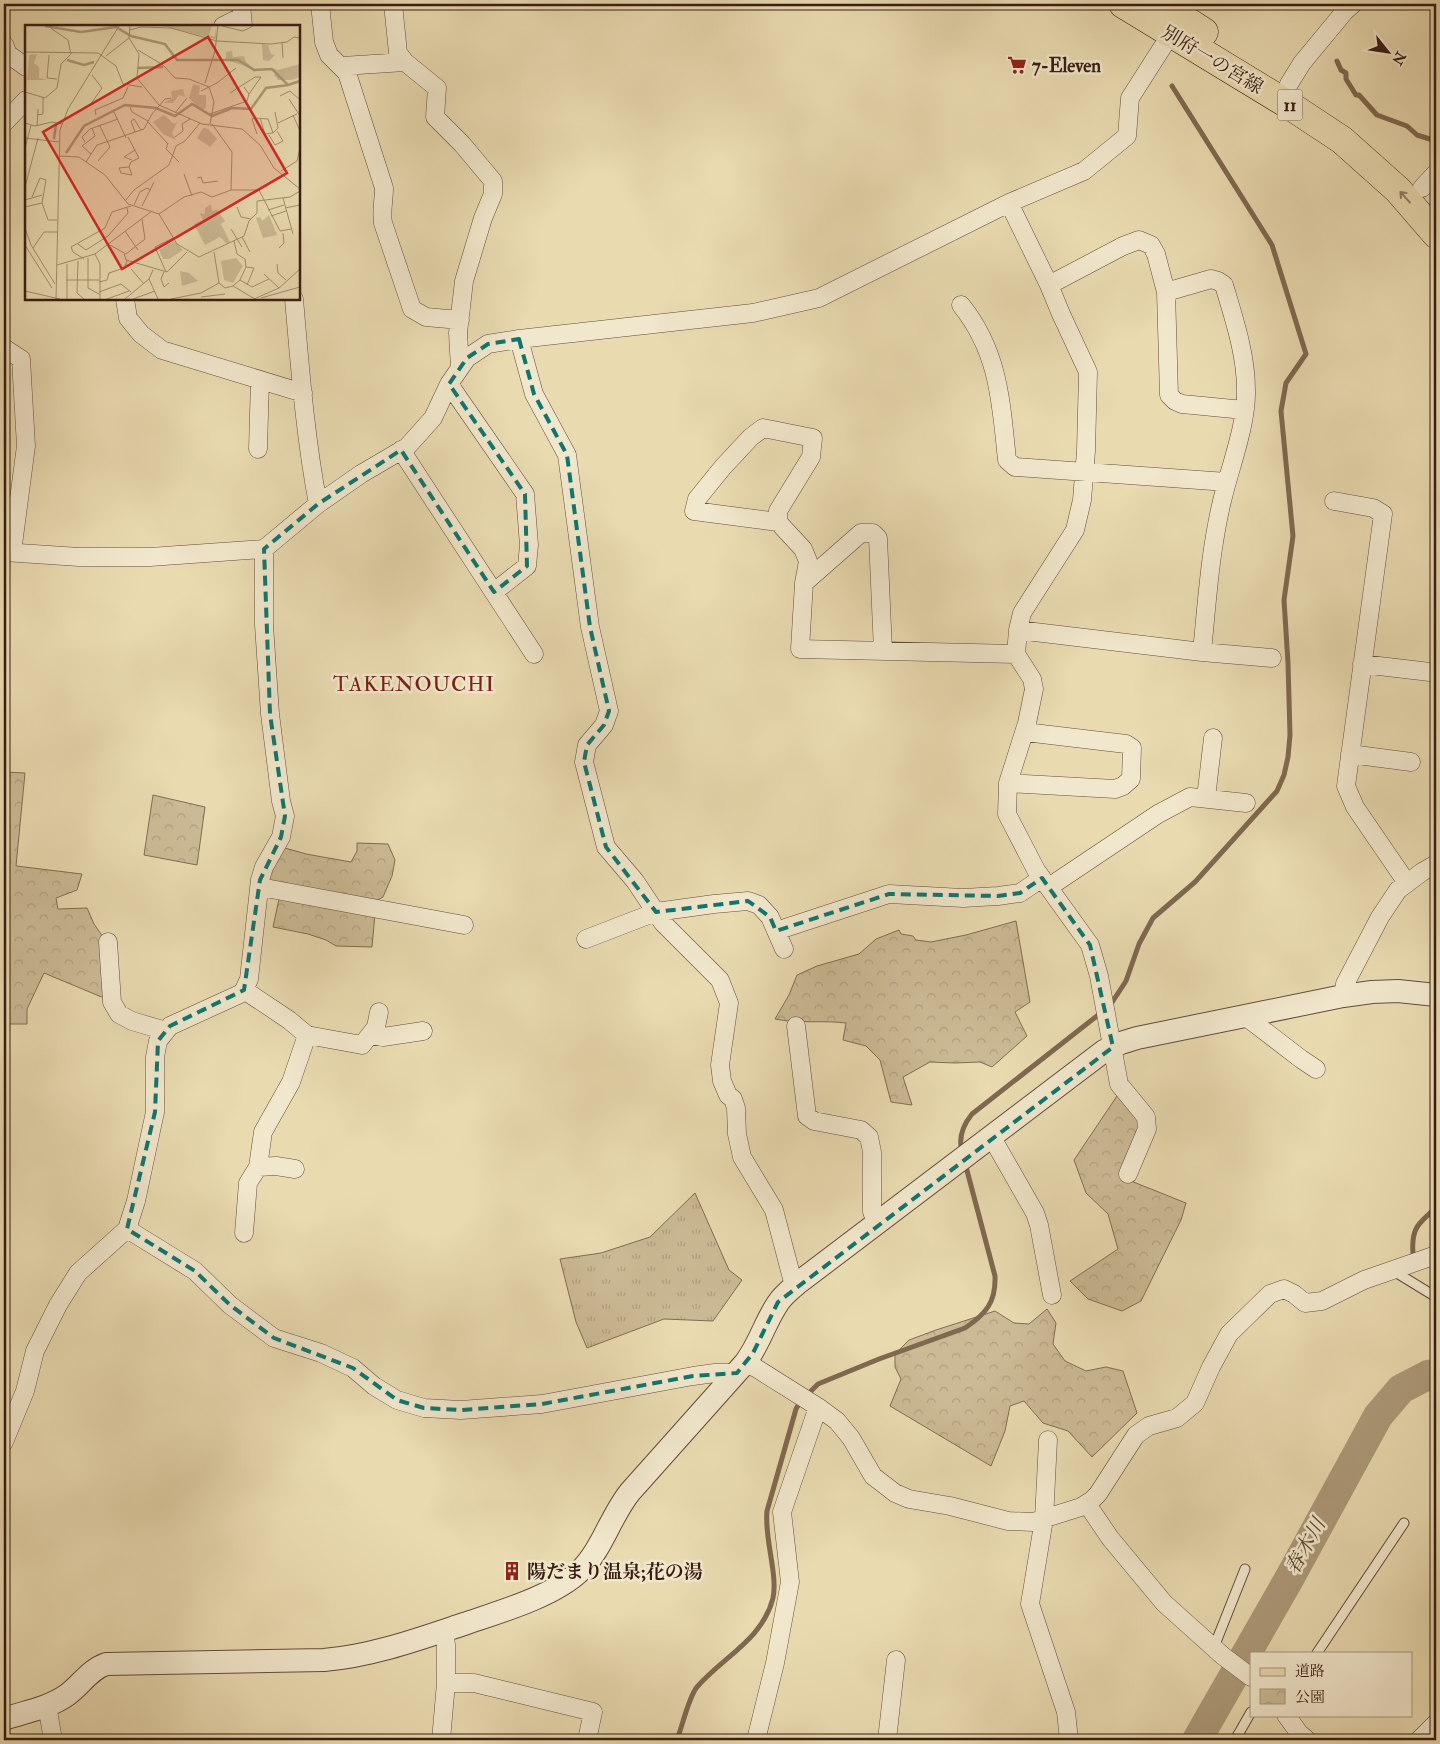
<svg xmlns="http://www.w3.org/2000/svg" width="1440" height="1744" font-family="'IM FELL Double Pica','Noto Serif JP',serif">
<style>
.grass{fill:url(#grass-tufts);stroke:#826c54}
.park{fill:url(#park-crowns);stroke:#826c54}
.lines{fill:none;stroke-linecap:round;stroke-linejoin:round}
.stream{stroke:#7f6850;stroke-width:5}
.river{stroke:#ad9a7a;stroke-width:30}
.service-casing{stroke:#654c3a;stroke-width:11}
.minor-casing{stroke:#654c3a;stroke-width:19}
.tertiary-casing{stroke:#654c3a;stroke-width:24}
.primary-casing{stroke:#391d12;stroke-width:29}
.service{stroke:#f1e7cc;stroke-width:9}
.minor{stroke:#f1e7cc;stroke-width:18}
.tertiary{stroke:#f1e7cc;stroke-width:22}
.primary{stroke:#e9dab0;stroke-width:28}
.oneway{stroke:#917c61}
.marked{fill:none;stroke:#0f766e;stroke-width:4;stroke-dasharray:10 6;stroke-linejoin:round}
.labels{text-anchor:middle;stroke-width:5;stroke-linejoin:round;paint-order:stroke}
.shield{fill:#f1e7cc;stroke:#705a4a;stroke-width:1}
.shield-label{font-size:18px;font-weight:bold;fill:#391d12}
.street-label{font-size:19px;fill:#391d12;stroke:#f1e7cc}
.poi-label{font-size:19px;font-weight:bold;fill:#391d12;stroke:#f1e7cc;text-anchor:start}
.water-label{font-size:20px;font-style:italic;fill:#624936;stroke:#f1e7cc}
.quarter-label{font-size:21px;letter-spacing:1px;fill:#7a1f14;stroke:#f1e7cc}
.inset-river{fill:none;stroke:#ad9a7a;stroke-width:2.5}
.inset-road{fill:none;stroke:#a38e71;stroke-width:1}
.view{fill:#d62828;fill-opacity:0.15;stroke:#d62828;stroke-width:2.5}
.inset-edge{fill:none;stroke:#391d12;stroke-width:2.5}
</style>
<defs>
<pattern id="grass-tufts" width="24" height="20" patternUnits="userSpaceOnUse" patternTransform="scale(1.25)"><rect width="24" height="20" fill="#cbba95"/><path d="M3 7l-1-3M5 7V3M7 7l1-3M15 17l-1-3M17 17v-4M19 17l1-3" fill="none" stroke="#af9f7f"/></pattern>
<pattern id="park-crowns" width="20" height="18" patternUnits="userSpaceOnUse" patternTransform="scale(1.25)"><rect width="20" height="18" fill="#cbba95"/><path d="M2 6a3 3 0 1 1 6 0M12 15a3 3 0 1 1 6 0" fill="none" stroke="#af9f7f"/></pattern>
</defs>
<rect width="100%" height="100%" fill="#e9dab0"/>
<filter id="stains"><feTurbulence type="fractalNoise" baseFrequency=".004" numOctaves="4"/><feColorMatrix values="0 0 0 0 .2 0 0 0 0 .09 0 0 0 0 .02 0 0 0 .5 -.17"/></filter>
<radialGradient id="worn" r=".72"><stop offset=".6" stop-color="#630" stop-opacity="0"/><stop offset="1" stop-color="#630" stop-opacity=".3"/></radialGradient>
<path class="grass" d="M695,1193L729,1270L742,1280L713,1321L664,1319L587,1348L576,1322L560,1259L601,1253L650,1237Z"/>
<path class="park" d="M4,772L25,773L16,866L82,874L77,890L56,898L58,909L87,908L94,924L103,937L104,998L44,973L27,1009V1024H4Z
M153,795L205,807L197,865L144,855Z
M357,843L388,844L395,860L392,876L383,897L376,901L268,880L271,865L285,848L306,854L351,862L357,851Z
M279,899L375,914L372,947L336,946L326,940L308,934L273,927Z
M1016,921L1030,1002L1015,1012L1027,1036L992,1067L980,1062L955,1063L930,1062L903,1077L912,1105L891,1102L880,1060L866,1046L843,1040L846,1023C822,1020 798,1024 775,1019L789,995L797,975L817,966L859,954L876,939L899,930L901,934L913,936L916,940L931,942L966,935Z
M1119,1093L1142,1120L1121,1177L1186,1203L1181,1220L1141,1301L1122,1311L1088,1299L1070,1281L1118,1249L1108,1214L1086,1193L1074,1160Z
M1047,1309L1056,1323L1053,1344L1065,1361L1086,1371L1106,1367L1123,1371L1137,1413L1092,1457L1068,1431L1043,1423L1024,1401L1010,1406L1005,1431L991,1466L890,1406L901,1379L895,1367V1354L909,1340L936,1330L995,1311L1014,1323L1029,1324Z"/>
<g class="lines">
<path class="stream" d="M1337,61L1341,70L1346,73V79L1356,95H1359L1377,115L1407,126L1417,135L1436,141
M1109,1007L1126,981L1139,944L1153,918L1195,882L1277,791L1284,775L1288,757L1290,735L1288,663L1284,600L1293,536L1281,411L1286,383L1306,354L1272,245L1172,86
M962,1152C958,1137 963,1125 972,1114L1102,1012
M1413,1253C1411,1229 1418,1223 1436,1208
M677,1740C682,1727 689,1696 697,1687C723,1657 763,1639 773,1598C778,1574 764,1538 767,1511L796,1409L800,1402L818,1384L879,1359L965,1328C986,1314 996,1302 995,1276L965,1163"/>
<path class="river" d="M1197,1740L1289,1579L1378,1416L1401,1389L1428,1375L1436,1374"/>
<g class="service-casing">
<path id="service" d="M1392,1270L1436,1297
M1214,1647L1245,1569
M1317,1653L1404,1523
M1235,1740L1251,1712"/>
</g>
<g class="minor-casing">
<path id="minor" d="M241,4L243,26
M320,4L324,42L329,55L347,73L384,188C384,200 381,211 383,223L412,309L426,317L460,320
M393,4L398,53L405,62L437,88L435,117L462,144L493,181V194L483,218L464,281L458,333L460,368
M223,26L241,17
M4,44L8,54L26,67
M342,66L405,62
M1289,84L1302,63L1345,11L1353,4
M4,123L26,100
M1422,188L1436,173
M1009,203L1049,285L1061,314L1088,372L1086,451L1082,500L1075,530L1022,613L1018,630L1016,654L1032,679L1034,689L1027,723L1008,783L1007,814L1036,870L1090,945L1099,976L1119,1084L1146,1117L1147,1129L1128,1174
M1049,285L1123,246L1139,240L1151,245L1156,254L1166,292L1169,395L1175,401L1182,404L1244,410
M1166,292L1211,279L1218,281L1224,285C1234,319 1246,354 1246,390C1247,424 1230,467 1222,501C1210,551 1207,602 1202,652
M125,299L128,318L141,334L162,350L303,393
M294,299C300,367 305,436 318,504
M961,305C999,352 1001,402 1007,460L1015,467L1227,482
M519,339L534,394L567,455L590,627L609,711L604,725L587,745L584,762L606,847L635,881L663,923L720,980L729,1003L720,1065L722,1081L728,1095L733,1099L736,1108L737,1134L742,1157L774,1210L794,1286
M4,348L21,359L26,446L12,552
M449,384L525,494L529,545L527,566L494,592
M258,449L260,380
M401,450L534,654
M1334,501L1373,508L1383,514L1346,786L1355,807L1407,883
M778,522V511L811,457L813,438L763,428L751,437L723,467L697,499L694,511L778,522L803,549L808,561L804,583L800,649L1016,654
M4,552L79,557H150L264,549L318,504L361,474L407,447L433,418L449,384L467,358L488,344L519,339L753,313L819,298L1009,203L1084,171L1127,136L1130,98L1176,26
M804,583L861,533H873L878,538L883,651
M1018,630L1202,652L1272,658
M1362,664L1430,672
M1350,754L1411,762
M1008,783L1115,789L1123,786L1131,779L1132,748L1126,744L1025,732
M1206,798L1213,738
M260,887L464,925
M1049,887L1158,814L1190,797L1246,803
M776,931L889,894L963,898L998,896L1020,893L1042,878
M586,939L656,912L714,904L748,901L759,905L770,917L784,949
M108,942L112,1002L119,1014L132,1021L166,1031
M244,990L289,1020L307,1035
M1343,996L1345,984L1380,917L1398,890L1422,872L1436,864
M1245,1016L1301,1059L1316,1069
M796,1026L807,1116L814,1121L861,1130L869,1137L872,1152V1212L878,1222
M371,1035L383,1037L423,1031
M991,1136L1035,1213L1039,1225L1052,1295
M258,1167L263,1132L291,1082L307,1035L362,1045L376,1027L379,1012
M127,1229L195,1271L230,1305L274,1338L321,1353L353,1368L374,1386L397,1400L424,1408L461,1410L542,1404L693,1376L715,1373H737
M244,1233L248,1183L258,1167L276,1166L295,1169
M745,1363L756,1368L818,1407L837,1421L851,1438L873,1476L895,1493L909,1499L950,1506L1008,1521L1033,1522L1081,1507L1092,1500L1098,1494L1136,1435L1149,1426L1177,1418L1195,1403L1211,1367L1229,1334L1270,1294L1284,1289L1294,1294L1305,1303L1322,1301L1364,1280L1436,1255
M1048,1440L1044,1519L1030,1604L1066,1712L1069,1740
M4,1442L25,1391L35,1351L58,1305L78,1273L127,1229L136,1201L155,1112V1057L158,1041L170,1026L240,994L244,990L249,979L260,880L264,867L281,837L285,816L281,801L270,714L264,625V549
M1087,1504L1110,1538L1164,1603L1223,1656L1251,1677
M446,1683H474L593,1712L587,1740
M47,1705L53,1740
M1286,1715L1299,1733L1307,1740
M441,1740L446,1683V1645L444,1630
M756,1740L775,1663L790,1582L782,1512L818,1407
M887,1740L896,1660
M1419,1740L1436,1723"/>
</g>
<g class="tertiary-casing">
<path id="tertiary" d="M4,1719C24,1712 49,1708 67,1695C81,1685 89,1670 106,1664L324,1660C372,1656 419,1639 464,1624C499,1612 552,1597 579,1572C602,1550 610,1517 630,1492L745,1363C759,1345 765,1322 778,1303C783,1295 791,1289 798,1283L1104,1051L1121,1043L1137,1038L1343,996L1372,992L1398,991L1436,995"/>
</g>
<g class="primary-casing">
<path id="primary" d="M1123,4L1289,105L1342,140L1398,190L1436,234
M1161,4L1204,32"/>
</g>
<use href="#service" class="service"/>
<use href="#minor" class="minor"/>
<use href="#tertiary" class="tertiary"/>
<use href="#primary" class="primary"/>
</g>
<defs><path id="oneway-shaft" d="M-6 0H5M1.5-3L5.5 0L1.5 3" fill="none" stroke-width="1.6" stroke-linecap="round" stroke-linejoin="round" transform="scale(1.25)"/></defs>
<use class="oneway" href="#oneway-shaft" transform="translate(1405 197) rotate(-132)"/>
<path class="marked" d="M519,339L534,394L567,455L590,627L609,711L604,725L587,745L584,762L606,847L656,912L748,901L770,917L776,931L889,894L998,896L1020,893L1042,878L1090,945L1113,1047L778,1302L753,1353L737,1373L693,1376L542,1404L461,1410L424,1408L397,1400L353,1368L274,1338L230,1305L195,1271L127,1229L155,1112L158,1041L170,1026L244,990L260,880L281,837L285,816L270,714L264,549L318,504L401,450L494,592L527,566L525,494L449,384L467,358L488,344Z"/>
<defs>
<g id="supermarket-bare" transform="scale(1.5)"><path d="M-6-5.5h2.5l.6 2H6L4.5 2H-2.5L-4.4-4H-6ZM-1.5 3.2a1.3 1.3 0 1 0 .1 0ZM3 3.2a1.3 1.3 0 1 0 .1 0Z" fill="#8f2418" stroke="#f1e7cc" stroke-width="2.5" paint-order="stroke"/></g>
<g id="building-bare" transform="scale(1.5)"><path d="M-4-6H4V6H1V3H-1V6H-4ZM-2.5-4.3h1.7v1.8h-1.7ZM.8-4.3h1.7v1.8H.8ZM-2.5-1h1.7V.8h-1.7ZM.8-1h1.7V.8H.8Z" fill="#8f2418" stroke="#f1e7cc" stroke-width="2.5" paint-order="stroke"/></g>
</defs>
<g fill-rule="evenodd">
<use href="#supermarket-bare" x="1017" y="65"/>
<use href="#building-bare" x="512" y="1571"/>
</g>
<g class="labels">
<rect class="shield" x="1277.5" y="89.5" width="25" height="31" rx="4"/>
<g class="shield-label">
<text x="1290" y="111">11</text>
</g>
<g class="street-label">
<text transform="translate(1213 59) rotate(31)" y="7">別府一の宮線</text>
</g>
<g class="poi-label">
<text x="1032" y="72">7-Eleven</text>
<text x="527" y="1578">陽だまり温泉;花の湯</text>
</g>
<g class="water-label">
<text transform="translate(1305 1546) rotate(-61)" y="7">春木川</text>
</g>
<g class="quarter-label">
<text x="414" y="691">TAKENOUCHI</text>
</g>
</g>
<g transform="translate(25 25)">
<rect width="275" height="275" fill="#e9dab0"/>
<path d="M178,103L183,104L192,114L185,122L172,113Z" fill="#cbba95"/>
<path d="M137,1H187L184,10L190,12L191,1V14ZM207,26L208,32L219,31L221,37L230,44L201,35V27ZM12,29L9,38L14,42V53L22,55H2L4,30ZM275,39V52L266,55H253L249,50L251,47L244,43L253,45ZM149,216L158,225L144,234H138L134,225ZM155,246L164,248L173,256L157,261Z" fill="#cbba95"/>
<path d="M168,59L175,61L174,70H181V83L176,85L164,73ZM158,64L160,72L154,70L148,78H139L147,73L146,66ZM139,90L149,99L152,97L147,108L151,115L138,109L128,97ZM186,179L187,186L192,185L200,196L196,199L205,217L202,219L195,212L180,220L169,199L178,195L175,188L180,189V183ZM244,190L252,210L238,213L231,193L235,192L237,196Z" fill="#cbba95"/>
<path d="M237,19L243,20L246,29L250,30L244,36L238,35ZM211,233L218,241L208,258L199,255L196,236Z" fill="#cbba95"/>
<path class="inset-river" d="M20,1L56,7L91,2L106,11L140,19L152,35H213L229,45L247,44L263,60L275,56M42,35L59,40L69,37M113,43L138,42M29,114L31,99M41,128L59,101L100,80L131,83L150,91L167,79L187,91L207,83L226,84L241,63L263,60"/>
<path class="inset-road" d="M105,1L104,13L114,29L112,53L134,80L177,99L217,104L235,120L249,143L275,164M197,1L218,6L228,1M105,5L116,2L146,3L192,16L246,19L262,17L269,12L275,13M257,17L258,33M113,25L138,40L150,53L164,54L184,62L189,77L185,99M0,27L73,28L91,41L98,59L117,62M24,30L22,53L32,54M81,31L104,13M180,58L190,26L193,1M176,66L192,58L211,43M0,67L20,73L32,63L36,39L46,29L43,15L27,4L26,1M205,68L230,52H236L224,69M255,71L265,66L275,75M264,74L275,91M65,80L77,63L67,50M105,82L107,87L123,96M89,87L101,113M150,88L162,73M185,89L222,76L224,69L219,62M12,90L18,89V72M71,90L70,85L98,73L103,62M268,90L275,106M235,93L240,109L248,108L253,103L250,87M123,97L143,119M0,98L10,101L27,97L37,99M253,98L272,89M187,99L207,127L206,165M12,101L13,84M110,107L106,96L109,94L116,105M232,109L227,94L229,93L243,94L248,108M244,110L250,120L258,116L252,106M103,112L114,133L106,137L104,142M150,112L158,106L157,99L165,94M0,113L34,117M60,117L57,112L65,104L93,94M143,118L141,124L154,137M0,123L6,100M66,129L57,121L70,111L67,103M34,131L54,132L80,150L103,179L134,189L152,219L174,232L219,211L224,196L232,188V176L265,172L275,166M107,135L99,132L110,125M73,136L85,122L75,101M61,137L72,120L119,104L127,89L140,74L146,73M104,142L107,150L96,148L94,143ZM256,146L272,136L275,123M159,149L167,171M172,153L176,152L178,158L193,156M0,162L13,113M7,172L15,153L21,155L17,178L23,195H32M258,173L268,209M0,175L17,170M100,176L109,165L144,140L151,121L160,116L175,98M109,180L115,167L122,163L126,165M117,181L129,157M0,182L17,178M212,182L216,192L226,194M260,183L275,180M243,185L259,180M134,189L159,172L176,167L187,172L206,165H234L255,206L266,204M246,191L261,186M0,203L6,220L30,259M206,204L217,222M100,206L113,225M217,212L225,227M53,219L61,225L83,211L103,188L102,183M0,220L27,263M85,220L101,229L120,214L117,194M8,223L19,207H32M254,223L259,218L258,208M189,227L194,258L200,263L208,261L215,255L221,242L220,234L212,229L209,216M70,229L75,239V274M63,233V263L74,269M59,234L48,227L46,222L80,203L87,187L106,181M101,235L142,247L162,227M53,236L52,268L59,274M42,239V274M252,239L253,248L261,255M32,240L70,229L127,186M221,242L229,243L222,260M106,244L119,259M139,247L136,254L139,262L144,258M141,247L130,222L148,213M239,249L254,263M124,254L133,274M41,255H74M215,255L227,262L244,254M74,257L82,255L84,248L99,243L102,237L99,229M208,261L230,274M0,266L35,274M74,267L96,259L106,267M176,272L200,269M236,273L275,262M31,274L35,105L43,84L94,1M82,274L104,266M100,274L124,254L128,245M108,274L130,266M146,274L176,268L194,258M229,274L254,263L275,244"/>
<path class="view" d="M183,12L262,148L97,244L18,107Z"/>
<rect width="275" height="275" class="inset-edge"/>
</g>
<rect width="1440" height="1744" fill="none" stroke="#e9dab0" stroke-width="20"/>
<rect x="5" y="5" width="1430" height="1734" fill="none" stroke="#391d12" stroke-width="2.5"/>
<rect x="10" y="10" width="1420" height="1724" fill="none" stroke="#391d12"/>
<rect x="1250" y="1652" width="162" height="65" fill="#f1e7cc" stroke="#a79682"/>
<rect x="1260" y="1668" width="25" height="8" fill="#e9dab0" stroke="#a79682"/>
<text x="1295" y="1676" font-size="15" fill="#391d12">道路</text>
<rect x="1260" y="1689" width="25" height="15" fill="url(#park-crowns)" stroke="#a79682"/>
<text x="1295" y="1702" font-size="15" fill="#391d12">公園</text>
<g transform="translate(1388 52) rotate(120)" stroke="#f1e7cc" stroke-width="4" paint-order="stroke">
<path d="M0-4L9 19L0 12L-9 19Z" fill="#391d12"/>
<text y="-8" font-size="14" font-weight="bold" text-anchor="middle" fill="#391d12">N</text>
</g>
<rect width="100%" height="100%" filter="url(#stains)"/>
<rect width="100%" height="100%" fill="url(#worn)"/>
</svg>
